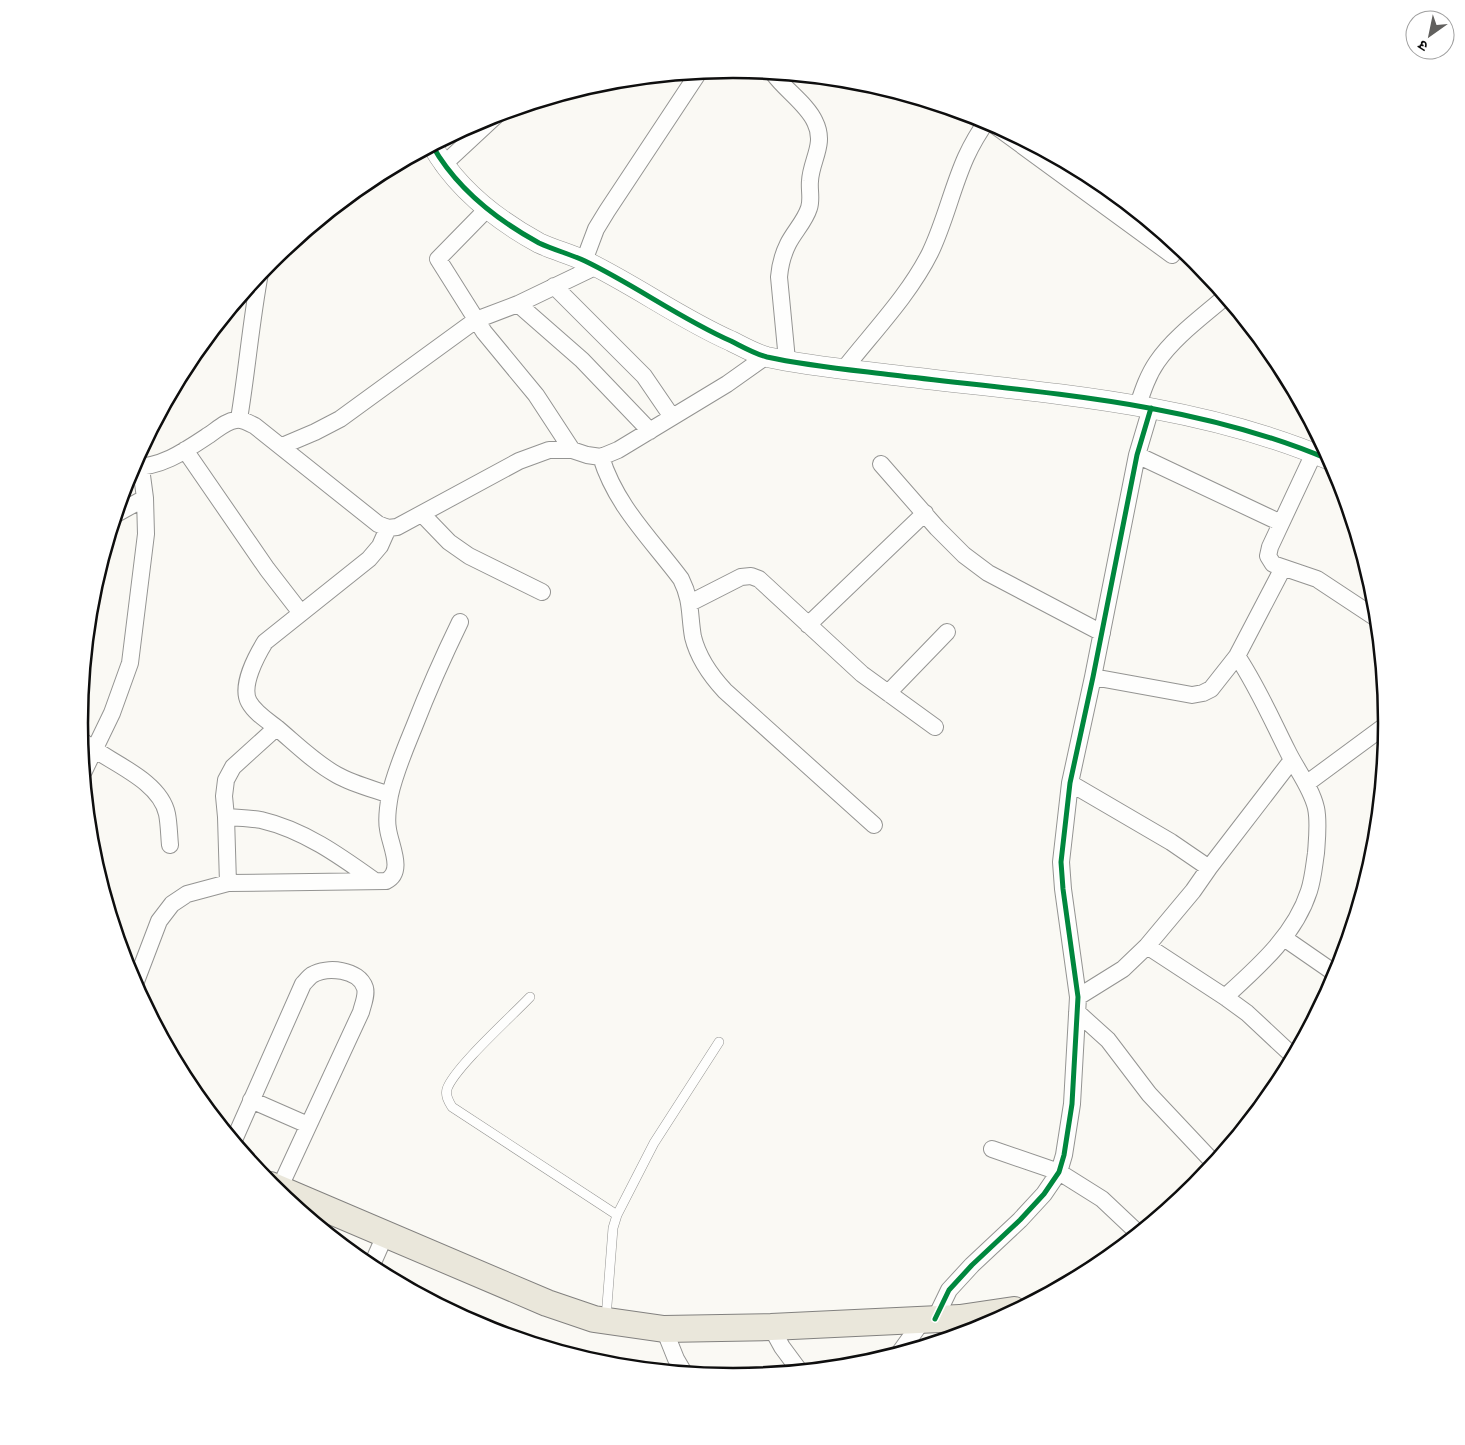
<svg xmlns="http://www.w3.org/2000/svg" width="1465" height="1445" font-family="'PT Serif','Noto Sans Devanagari',serif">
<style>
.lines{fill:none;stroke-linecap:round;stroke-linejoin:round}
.service-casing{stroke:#949492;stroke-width:10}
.minor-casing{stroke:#949492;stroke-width:18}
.tertiary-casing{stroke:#949492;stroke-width:21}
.primary-casing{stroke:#82817f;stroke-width:28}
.service{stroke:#fefefd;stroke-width:9}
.minor{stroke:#fefefd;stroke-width:16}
.tertiary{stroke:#fefefd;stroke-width:20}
.primary{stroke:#eae7db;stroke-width:26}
.cycleway-casing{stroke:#fff;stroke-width:8}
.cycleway{stroke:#00873e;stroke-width:5}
.rim{fill:none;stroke:#0e0e0e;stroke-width:2.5}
</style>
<rect width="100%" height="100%" fill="#faf9f4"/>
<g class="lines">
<g class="service-casing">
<path id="service" d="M530,997C512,1016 454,1068 447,1089C445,1096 449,1102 452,1107L617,1215
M606,1318L613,1228L617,1215L654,1143L719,1042"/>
</g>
<g class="minor-casing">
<path id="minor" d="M773,73C785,90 807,104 815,122C826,144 811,160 810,181C809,190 812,199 809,208C805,221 794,232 788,244C783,254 780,265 779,277L787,360
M990,122L1172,255
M443,165L499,113
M487,209L438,259L484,332L536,395L572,450
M584,261L596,229L607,211L699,72
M554,286L644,376L672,417
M518,304L582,360L650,431
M844,369C873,332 909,295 930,253C945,222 952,188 966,157C972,144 979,132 987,121
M1138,405C1143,390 1148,375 1157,362C1174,337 1202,317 1225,297
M239,419C247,371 251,321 260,273
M282,446L315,432L340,419L476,320L518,304L595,267
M185,450L267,569L301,613
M1314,453L1270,547L1268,556L1273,564L1317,579L1376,618
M1137,455L1281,523
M601,457C616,506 651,539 681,579C692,601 689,614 693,637C698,657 711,676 725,691L874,825
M881,464L937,528L964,555L988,573L1102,633
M131,467C161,468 185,451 209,435C218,429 226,421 236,420C242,419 249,423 255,426L378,524L388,528L397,527L519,461L549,450H572L587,455L601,457L618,450L727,384L765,357
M116,514L145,498
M422,514L449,542L469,556L542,592
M388,528L380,546L369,559L265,642C257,655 240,686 249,702C255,713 268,721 277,728C296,744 315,763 337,775C353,784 373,789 390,795
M690,603L741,577L751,576L759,579L862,674L935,727
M808,625L925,513
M1093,677L1192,695L1203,693L1211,689L1237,656L1283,568
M888,693L947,632
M81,740C106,761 160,779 167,814C169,824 169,835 170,845
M84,771L112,713L130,663L146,534L145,498L141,468
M1070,783L1171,842L1209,868
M1306,784L1386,725
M226,817C238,818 250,818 261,820C304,830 340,856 375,881
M228,883L226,817L224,796L226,780L233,767L276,728
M1284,938L1336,974
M1147,946L1225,997L1247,1013L1292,1055
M135,984L159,921L172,904L187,894L228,883L386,881C405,872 390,845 388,829C386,819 388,806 390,795C395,772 405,749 414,727C428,691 443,657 460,622
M1078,997L1123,969L1147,946L1193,891L1209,868L1292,760
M1225,997C1258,967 1295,935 1309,891C1313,879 1314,866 1316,853C1317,839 1319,822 1316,808C1311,787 1296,769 1287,750C1271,718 1257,686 1237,656
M1077,1012L1108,1040L1149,1094L1213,1162
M251,1100L308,1125
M234,1140L303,984C306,981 309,977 312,975C327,966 359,969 365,988C367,995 363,1004 361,1012L279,1189
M992,1149L1059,1172L1102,1199L1137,1232
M371,1267L386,1233
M935,1319L949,1290L972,1265L1020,1220L1044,1194L1059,1172L1064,1155L1072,1104L1078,997L1063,889L1061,862L1070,783L1093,677L1137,455L1151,408
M771,1327L782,1347L799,1370
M664,1329L676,1359L683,1371
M900,1352L923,1320"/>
</g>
<g class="tertiary-casing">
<path id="tertiary" d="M432,145C456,188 497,220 539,243C554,250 570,254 585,261C635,285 681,319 731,341C743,347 755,354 767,357C808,366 852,370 893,375C1040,393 1192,401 1330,460"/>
</g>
<g class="primary-casing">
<path id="primary" d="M270,1185L547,1303L594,1319L664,1329L771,1327L960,1318L1014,1310"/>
</g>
<use href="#service" class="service"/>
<use href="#minor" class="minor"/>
<use href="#tertiary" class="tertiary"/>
<use href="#primary" class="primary"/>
<g class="cycleway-casing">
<path id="cycleway" d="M432,145C456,188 497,220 539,243C554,250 570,254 585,261C635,285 681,319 731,341C743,347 755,354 767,357C808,366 852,370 893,375C1040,393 1192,401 1330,460
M935,1319L949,1290L972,1265L1020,1220L1044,1194L1059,1172L1064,1155L1072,1104L1078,997L1063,889L1061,862L1070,783L1093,677L1137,455L1151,408"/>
</g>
<use href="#cycleway" class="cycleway"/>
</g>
<path d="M0 0H1465V1445H0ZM88 723a645 645 0 1 1 1290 0a645 645 0 1 1-1290 0Z" fill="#fff" fill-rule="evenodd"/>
<path class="rim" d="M88 723a645 645 0 1 1 1290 0a645 645 0 1 1-1290 0Z"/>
<g transform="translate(1430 35) rotate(213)"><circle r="24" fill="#ffffff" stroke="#9f9f9f"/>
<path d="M0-4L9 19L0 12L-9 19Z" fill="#61605e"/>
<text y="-8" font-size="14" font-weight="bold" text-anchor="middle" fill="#0e0e0e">उ</text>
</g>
</svg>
